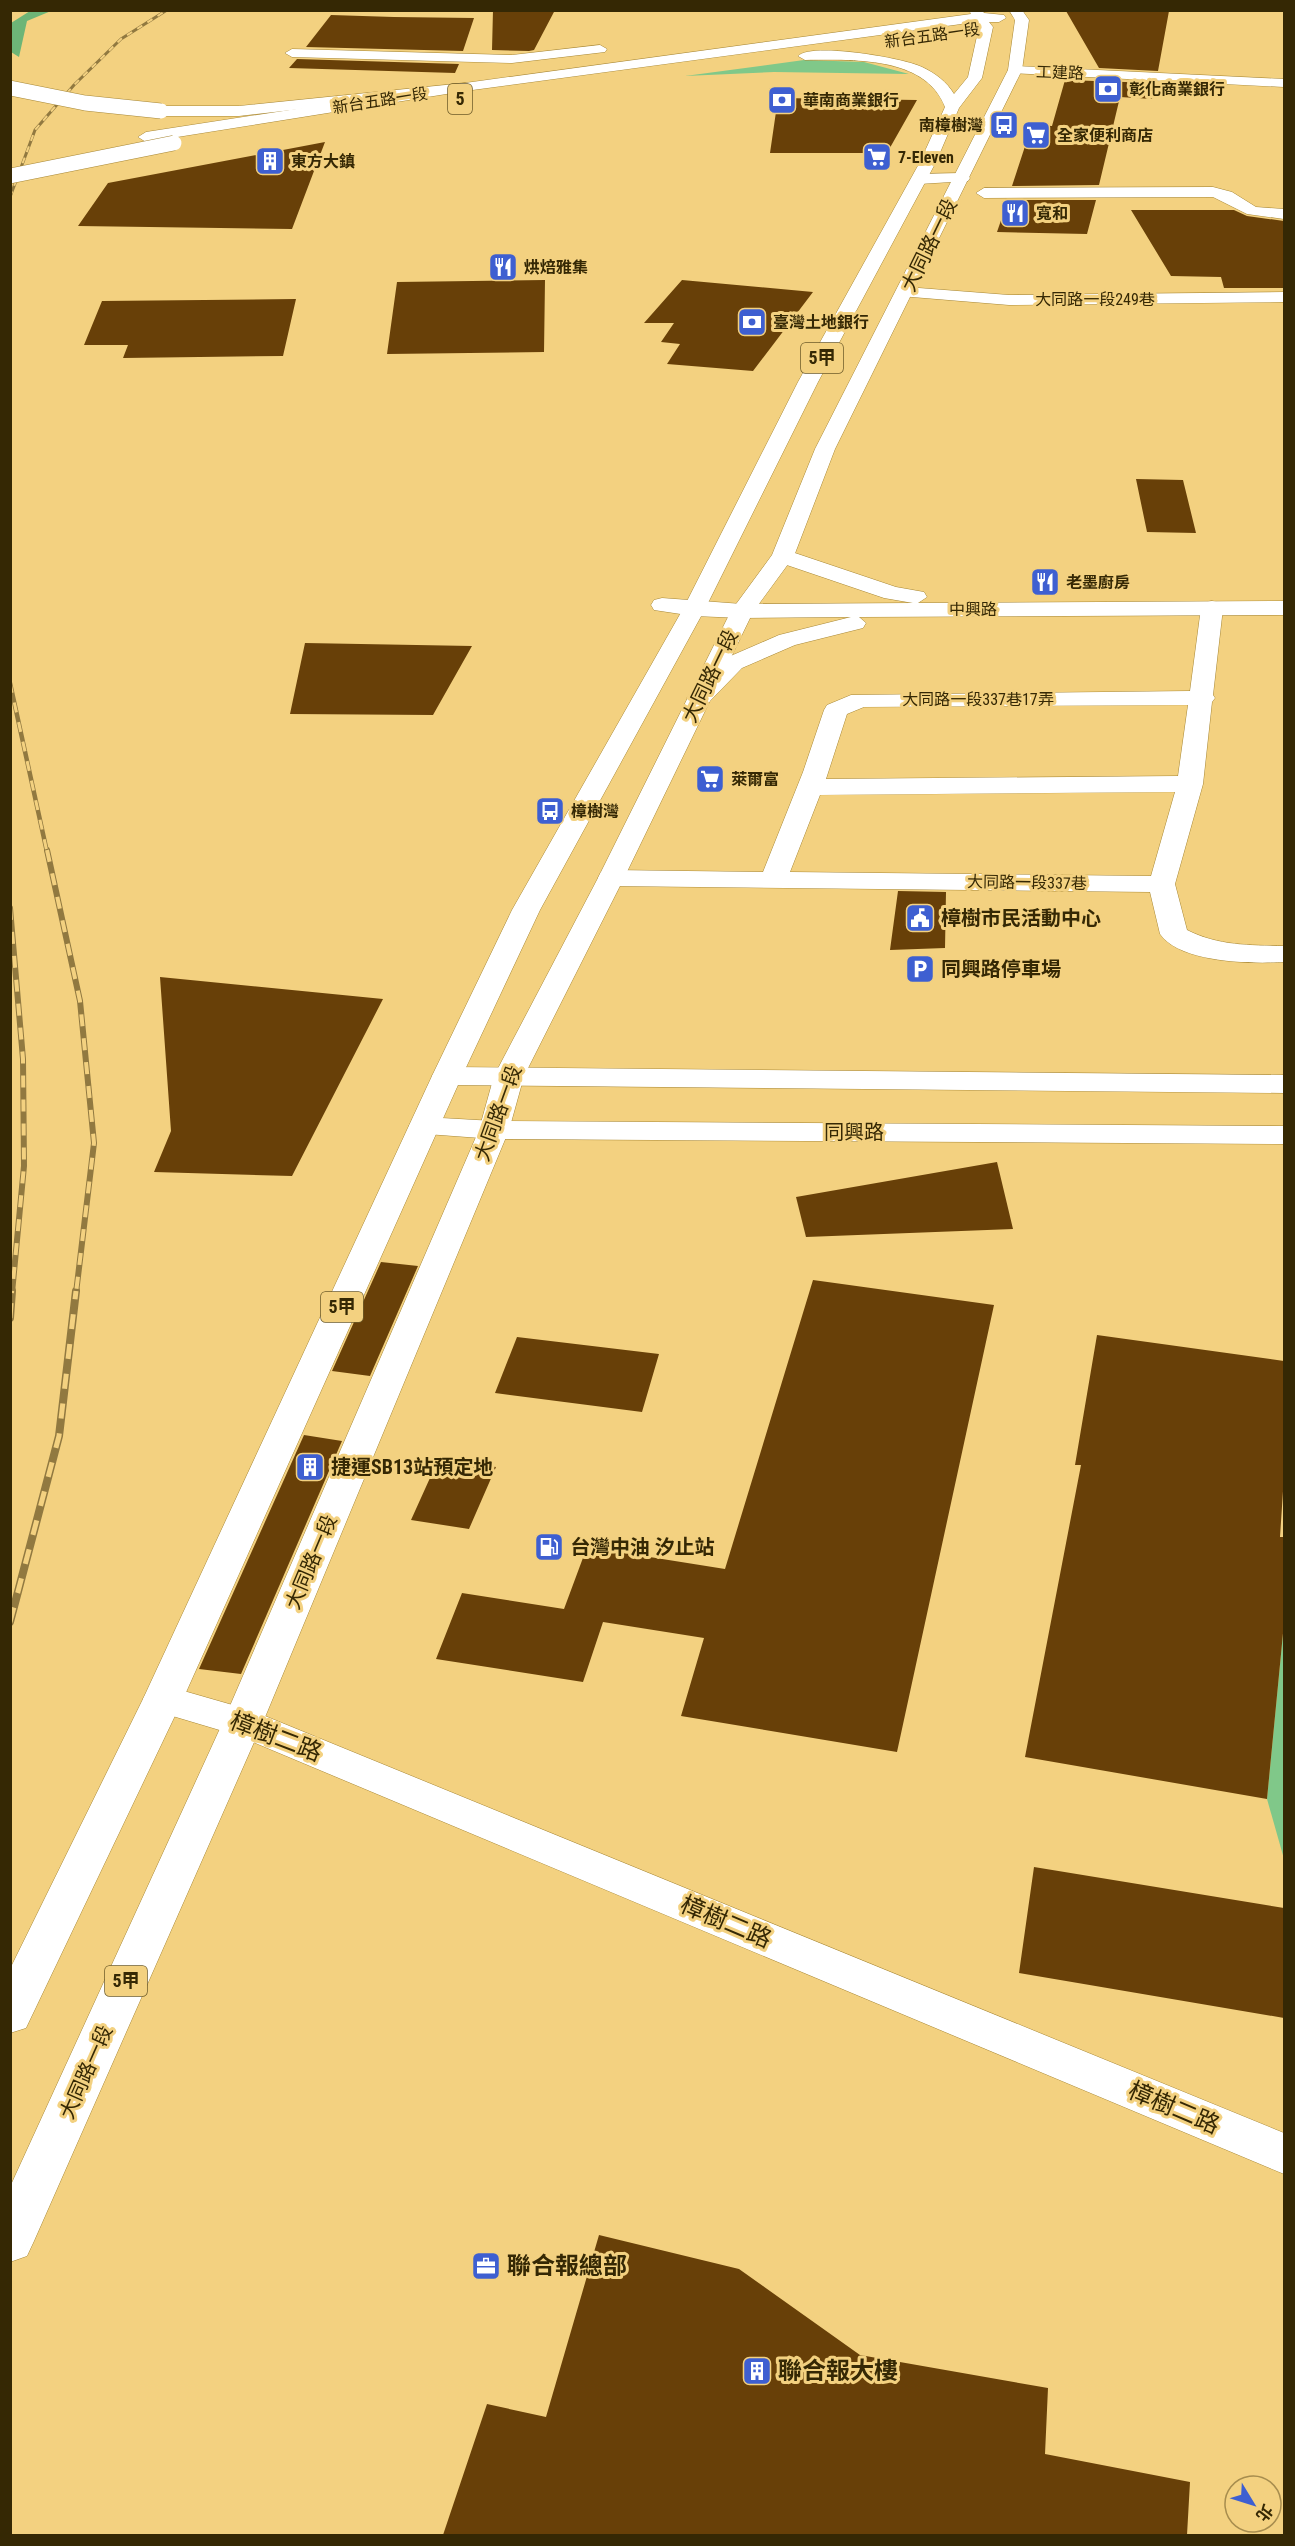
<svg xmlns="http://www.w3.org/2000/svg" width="1295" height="2546" font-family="'Roboto Condensed','Noto Sans TC',sans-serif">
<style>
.green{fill:#80c889}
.forest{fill:#6db577}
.building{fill:#684008}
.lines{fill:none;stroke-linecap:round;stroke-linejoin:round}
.pedestrian-casing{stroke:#a78735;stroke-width:1}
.minor-casing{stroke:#a78735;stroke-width:1}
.tertiary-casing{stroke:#a78735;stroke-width:1}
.primary-casing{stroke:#a78735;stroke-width:1}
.motorway-casing{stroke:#a78735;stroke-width:1}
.pedestrian{fill:#fff;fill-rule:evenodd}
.minor{fill:#fff;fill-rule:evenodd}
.tertiary{fill:#fff;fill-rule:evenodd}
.primary{fill:#fff;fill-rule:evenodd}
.motorway{fill:#fff;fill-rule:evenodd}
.rail-far3-casing{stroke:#917940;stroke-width:3}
.rail-far2-casing{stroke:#917940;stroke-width:4.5}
.rail-far1-casing{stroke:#917940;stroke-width:6}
.rail-casing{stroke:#917940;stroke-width:8}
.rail-far3{stroke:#f3d180;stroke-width:2;stroke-dasharray:6;stroke-linecap:butt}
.rail-far2{stroke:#f3d180;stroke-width:3;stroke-dasharray:10;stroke-linecap:butt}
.rail-far1{stroke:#f3d180;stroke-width:4;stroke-dasharray:12;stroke-linecap:butt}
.rail{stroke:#f3d180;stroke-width:5;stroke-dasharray:15;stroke-linecap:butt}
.primary-bridge-casing{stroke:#a78735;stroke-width:16;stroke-linecap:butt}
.motorway-bridge-casing{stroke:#a78735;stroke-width:16;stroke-linecap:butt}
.primary-bridge{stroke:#fff;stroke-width:15}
.motorway-bridge{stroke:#fff;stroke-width:15}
.labels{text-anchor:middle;stroke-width:6;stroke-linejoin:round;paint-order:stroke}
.far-street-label{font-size:16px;fill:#352804;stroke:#f3d180}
.far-poi-label{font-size:16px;font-weight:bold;fill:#352804;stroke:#f3d180;text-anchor:start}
.shield{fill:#f3d180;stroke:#6e5b29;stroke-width:1.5}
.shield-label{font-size:18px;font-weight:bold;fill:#352804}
.street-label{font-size:20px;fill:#352804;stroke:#f3d180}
.poi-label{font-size:20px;font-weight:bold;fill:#352804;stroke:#f3d180;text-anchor:start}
.near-street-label{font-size:24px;fill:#352804;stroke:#f3d180}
.near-poi-label{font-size:24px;font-weight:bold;fill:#352804;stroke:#f3d180;text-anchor:start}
</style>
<rect width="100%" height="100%" fill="#f3d180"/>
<path class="green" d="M804,60L864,62L909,74L774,72L685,76Z
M1284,1623V1859L1267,1799Z"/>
<path class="forest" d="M30,11H51L27,21L19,57L11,52V23Z"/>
<path class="building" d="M493,10H555L534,50L529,51L492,50Z
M1066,11H1169L1158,71L1099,68Z
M331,15L394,17L474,18L463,51L306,47Z
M297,59L459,64L455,73L289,68Z
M1065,80L1155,83L1152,99L1120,97L1099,185L1012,186L1032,125L1052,126Z
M778,98L917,100L887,153H770Z
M325,142L292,229L78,226L108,183Z
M1008,200H1096L1087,234L997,232Z
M1131,210H1234L1247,216L1284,221V288H1224L1221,277L1171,276Z
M545,280L544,352L387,354L397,282Z
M682,280L813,292L753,371L667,364L680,344L661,342L674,323H644Z
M296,299L283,356L123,358L128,345H84L102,301Z
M1136,479L1183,480L1196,533L1147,532Z
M305,643L472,646L433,715L290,714Z
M898,891L946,892L945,948L890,950Z
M160,977L383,999L292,1176L154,1172L171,1131Z
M997,1162L1013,1229L806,1237L796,1197Z
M381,1262L418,1266L370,1376L332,1371Z
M813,1280L994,1305L897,1752L681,1716L704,1638L603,1622L583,1682L436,1659L462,1593L564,1609L587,1547L725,1569Z
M1097,1335L1284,1361V1476L1280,1537H1284V1623L1267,1799L1025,1757L1081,1465H1075Z
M517,1337L659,1354L642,1412L495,1393Z
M304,1435L342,1441L241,1674L199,1669Z
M439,1458L496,1467L469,1529L411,1520Z
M1034,1867L1284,1908V2018L1019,1973Z
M599,2235L739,2269L860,2355L1048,2388L1045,2454L1190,2482L1187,2535H443L487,2404L546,2417Z"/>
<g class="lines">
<g class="pedestrian-casing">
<path id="pedestrian" d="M1213,187L1232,192L1256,207L1284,209V219L1247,214L1213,197L984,198L976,193L984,188Z"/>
</g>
<g class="minor-casing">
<path id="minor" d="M600,45L607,49L605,52L512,63L292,57L285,53L292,49L512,55Z
M962,173L968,175L970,178L968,181L919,184L911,179L919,174Z
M906,287L1009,295L1284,292V302L1009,305L900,296L897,292Z
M1212,601L1220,603L1223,608L1213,695L1215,698L1212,702L1203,784L1175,884L1187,930C1219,946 1249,945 1284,946V962C1252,964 1180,963 1160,934L1150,892L611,886L601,884L598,878L601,872L611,870L763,872L803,772L824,710L827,705L851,695L1190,691L1201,608L1204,603ZM1188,705L1178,776L826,779L847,714L864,707ZM1175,792L1151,876L790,872L820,795Z
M163,1685L257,1712L263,1722L257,1732L243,1737L149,1709L143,1699L149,1689Z"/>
</g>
<g class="tertiary-casing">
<path id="tertiary" d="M1015,66L1284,79V87L1010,73L1008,70L1010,67Z
M783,549L896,587L924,592L927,597L918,603L1284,601V615L859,617L866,623L863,628L795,645L742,668L708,703L699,705L690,703L687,698L690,693L726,658L779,635L851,617L742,618L694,616L654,610L651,605L654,600L662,598L742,604L913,603L884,598L775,561L772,556L775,551Z
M447,1067L1284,1075V1093L447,1085L436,1082L432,1076L436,1070Z
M424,1117L494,1121L1284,1126V1144L494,1139L413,1133L409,1126L413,1119Z
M243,1707L1284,2133V2174L229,1732L223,1722L229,1712Z"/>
</g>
<g class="primary-casing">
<path id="primary" d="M969,10H982L984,13L1004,15L1006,18L999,22H989L993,27L982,78L959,108L936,162L818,382L705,609L540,910L462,1076L183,1699L26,2028L10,2033V1969L143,1699L432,1076L512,910L683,609L798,382L920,162L945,107C925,55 850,60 805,60L798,56C811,42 904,58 922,67C935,73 947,82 954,94L968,77L979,27L976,22L465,91L146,142L138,137L146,132L465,83L971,14Z
M1009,10H1022L1029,20L1022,70L835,449L794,556L753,612L624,878L524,1076L509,1130L263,1722L34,2241L27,2256L10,2262V2187L223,1722L479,1130L494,1076L598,878L731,611L772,555L815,449L1008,70L1015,20Z"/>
</g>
<g class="motorway-casing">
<path id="motorway" d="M465,83L470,84L472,87L470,90L239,116H161L153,111L161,106H239Z"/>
</g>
<use href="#pedestrian" class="pedestrian"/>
<use href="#minor" class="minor"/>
<use href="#tertiary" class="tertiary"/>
<use href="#primary" class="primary"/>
<use href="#motorway" class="motorway"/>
<g class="rail-far3-casing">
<path id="rail-far3" d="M10,197L35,130L74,85L121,39L167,10"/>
</g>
<g class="rail-far2-casing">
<path id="rail-far2" d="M10,683L47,852"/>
</g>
<g class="rail-far1-casing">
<path id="rail-far1" d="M47,850L80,1001L94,1143L76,1293
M10,908L23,1059L24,1166L12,1293"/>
</g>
<g class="rail-casing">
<path id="rail" d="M10,1318L12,1291
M10,1622L59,1436L76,1291"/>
</g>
<use href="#rail-far3" class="rail-far3"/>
<use href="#rail-far2" class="rail-far2"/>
<use href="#rail-far1" class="rail-far1"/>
<use href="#rail" class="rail"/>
<g class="primary-bridge-casing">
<path id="primary-bridge" d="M10,176L174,143"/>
</g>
<g class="motorway-bridge-casing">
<path id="motorway-bridge" d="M10,88L85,103L161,111"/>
</g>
<use href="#primary-bridge" class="primary-bridge"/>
<use href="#motorway-bridge" class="motorway-bridge"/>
</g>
<defs>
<g id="bank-square" transform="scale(1.5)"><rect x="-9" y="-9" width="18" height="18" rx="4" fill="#3e5fd1" stroke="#f3d180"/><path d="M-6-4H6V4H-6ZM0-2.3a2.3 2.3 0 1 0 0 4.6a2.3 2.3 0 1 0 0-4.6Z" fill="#fff"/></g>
<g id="bus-square" transform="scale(1.5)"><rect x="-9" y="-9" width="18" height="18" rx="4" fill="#3e5fd1" stroke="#f3d180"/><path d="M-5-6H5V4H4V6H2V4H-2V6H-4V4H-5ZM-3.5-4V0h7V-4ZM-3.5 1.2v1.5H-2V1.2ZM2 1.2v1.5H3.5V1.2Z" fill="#fff"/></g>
<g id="supermarket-square" transform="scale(1.5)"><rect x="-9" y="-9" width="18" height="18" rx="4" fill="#3e5fd1" stroke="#f3d180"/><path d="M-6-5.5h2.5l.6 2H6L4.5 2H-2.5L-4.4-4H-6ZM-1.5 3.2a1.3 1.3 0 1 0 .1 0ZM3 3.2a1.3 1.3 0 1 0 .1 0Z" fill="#fff"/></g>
<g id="building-square" transform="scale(1.5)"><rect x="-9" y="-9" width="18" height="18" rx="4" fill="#3e5fd1" stroke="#f3d180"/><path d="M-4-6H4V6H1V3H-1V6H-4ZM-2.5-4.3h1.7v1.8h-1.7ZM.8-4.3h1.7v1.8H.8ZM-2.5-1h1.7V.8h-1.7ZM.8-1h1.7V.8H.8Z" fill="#fff"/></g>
<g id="restaurant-square" transform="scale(1.5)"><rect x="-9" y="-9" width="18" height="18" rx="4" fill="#3e5fd1" stroke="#f3d180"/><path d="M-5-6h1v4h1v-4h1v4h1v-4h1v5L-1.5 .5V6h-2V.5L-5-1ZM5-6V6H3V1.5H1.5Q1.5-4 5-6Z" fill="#fff"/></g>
<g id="civic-square" transform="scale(1.5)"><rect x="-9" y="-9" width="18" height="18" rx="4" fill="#3e5fd1" stroke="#f3d180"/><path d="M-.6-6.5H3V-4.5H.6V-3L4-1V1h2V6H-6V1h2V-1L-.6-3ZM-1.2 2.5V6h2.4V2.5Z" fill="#fff"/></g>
<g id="parking-square" transform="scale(1.5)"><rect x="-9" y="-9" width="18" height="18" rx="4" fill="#3e5fd1" stroke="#f3d180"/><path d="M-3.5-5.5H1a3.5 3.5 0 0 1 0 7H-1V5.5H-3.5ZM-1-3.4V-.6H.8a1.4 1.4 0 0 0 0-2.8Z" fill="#fff"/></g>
<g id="fuel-square" transform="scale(1.5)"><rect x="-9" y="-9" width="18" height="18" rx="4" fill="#3e5fd1" stroke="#f3d180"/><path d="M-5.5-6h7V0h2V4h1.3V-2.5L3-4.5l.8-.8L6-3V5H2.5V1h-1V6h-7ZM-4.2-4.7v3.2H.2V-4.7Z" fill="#fff"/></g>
<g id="office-square" transform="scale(1.5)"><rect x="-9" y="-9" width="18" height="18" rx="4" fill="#3e5fd1" stroke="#f3d180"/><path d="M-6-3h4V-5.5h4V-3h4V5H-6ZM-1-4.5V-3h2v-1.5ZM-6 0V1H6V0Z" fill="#fff"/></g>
</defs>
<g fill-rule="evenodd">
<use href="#bank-square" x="1108" y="89"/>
<use href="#bank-square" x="782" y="100"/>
<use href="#bus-square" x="1004" y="125"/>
<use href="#supermarket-square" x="1036" y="135"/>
<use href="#supermarket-square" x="877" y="157"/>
<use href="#building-square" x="270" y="161"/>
<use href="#restaurant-square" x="1015" y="213"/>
<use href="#restaurant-square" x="503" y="267"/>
<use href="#bank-square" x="752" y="322"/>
<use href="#restaurant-square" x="1045" y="582"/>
<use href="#supermarket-square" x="710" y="779"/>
<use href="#bus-square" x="550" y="811"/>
<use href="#civic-square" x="920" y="918"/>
<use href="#parking-square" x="920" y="969"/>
<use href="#building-square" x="310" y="1467"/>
<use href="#fuel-square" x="549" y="1547"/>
<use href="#office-square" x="486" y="2266"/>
<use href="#building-square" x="757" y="2371"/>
</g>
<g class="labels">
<g class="far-street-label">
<text transform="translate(932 35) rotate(-8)" y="6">新台五路一段</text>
<text transform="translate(1060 72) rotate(2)" y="6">工建路</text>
<text transform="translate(380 100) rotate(-9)" y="6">新台五路一段</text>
<text x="1095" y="305">大同路一段249巷</text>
<text x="973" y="615">中興路</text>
<text x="978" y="705">大同路一段337巷17弄</text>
<text transform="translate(1027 882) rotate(1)" y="6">大同路一段337巷</text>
</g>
<g class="far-poi-label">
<text x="1129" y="95">彰化商業銀行</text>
<text x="803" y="106">華南商業銀行</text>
<text x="983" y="131" text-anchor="end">南樟樹灣</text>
<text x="1057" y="141">全家便利商店</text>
<text x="898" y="163">7-Eleven</text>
<text x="291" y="167">東方大鎮</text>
<text x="1036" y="219">寬和</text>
<text x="524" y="273">烘焙雅集</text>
<text x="773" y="328">臺灣土地銀行</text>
<text x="1066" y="588">老墨廚房</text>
<text x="731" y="785">萊爾富</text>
<text x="571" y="817">樟樹灣</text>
</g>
<g class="shield">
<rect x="448" y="84" width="24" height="30" rx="4.5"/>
<rect x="801" y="343" width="42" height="30" rx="4.5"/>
<rect x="321" y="1292" width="42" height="30" rx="4.5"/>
<rect x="105" y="1966" width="42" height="30" rx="4.5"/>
</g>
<g class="shield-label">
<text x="460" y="105">5</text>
<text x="822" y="364">5甲</text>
<text x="342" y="1313">5甲</text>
<text x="126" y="1987">5甲</text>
</g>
<g class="street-label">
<text transform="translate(929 245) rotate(-64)" y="7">大同路一段</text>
<text transform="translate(710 676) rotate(-64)" y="7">大同路一段</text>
<text transform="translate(498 1113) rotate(-70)" y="7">大同路一段</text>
<text x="854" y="1139">同興路</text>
<text transform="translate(311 1562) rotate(-67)" y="7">大同路一段</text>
<text transform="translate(86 2072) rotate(-66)" y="7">大同路一段</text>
</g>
<g class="poi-label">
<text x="941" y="925">樟樹市民活動中心</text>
<text x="941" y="976">同興路停車場</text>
<text x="331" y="1474">捷運SB13站預定地</text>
<text x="570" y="1554">台灣中油 汐止站</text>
</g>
<g class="near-street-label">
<text transform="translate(276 1737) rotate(21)" y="8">樟樹二路</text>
<text transform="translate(726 1922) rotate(23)" y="8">樟樹二路</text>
<text transform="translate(1174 2108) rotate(23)" y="8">樟樹二路</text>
</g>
<g class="near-poi-label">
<text x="507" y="2274">聯合報總部</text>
<text x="778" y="2379">聯合報大樓</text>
</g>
</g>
<rect width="1295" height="2546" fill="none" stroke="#352804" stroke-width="24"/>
<g transform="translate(1253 2504) rotate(128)"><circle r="28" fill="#f3d180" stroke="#a78d4e" stroke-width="1.5"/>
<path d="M0-4.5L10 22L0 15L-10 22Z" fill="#3e5fd1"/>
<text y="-9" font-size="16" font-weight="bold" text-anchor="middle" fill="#352804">北</text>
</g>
</svg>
